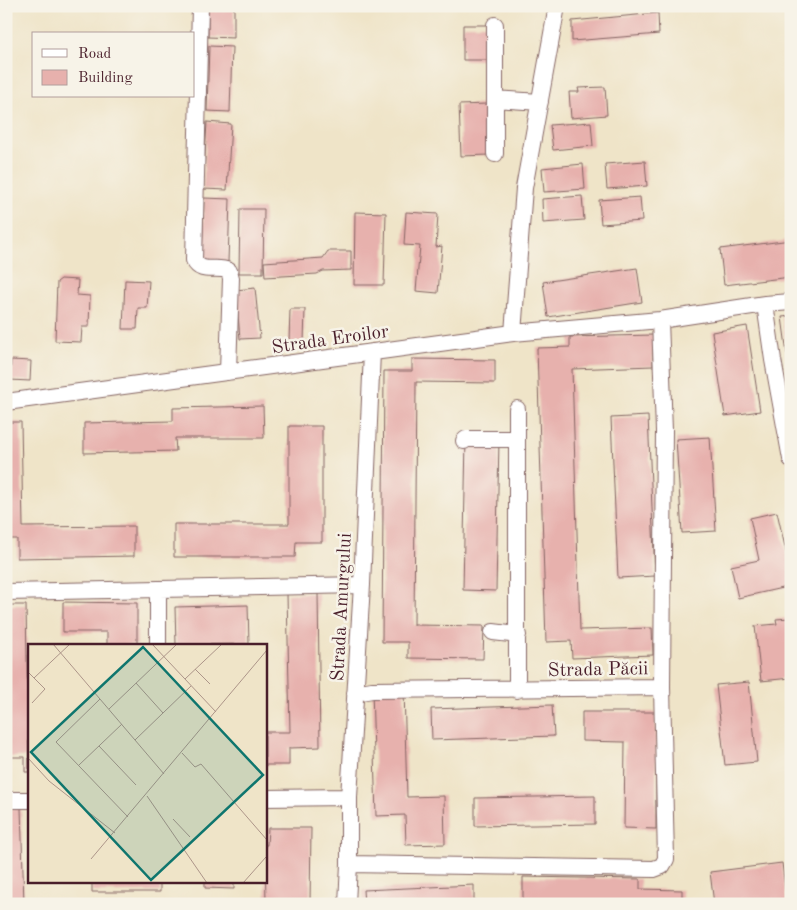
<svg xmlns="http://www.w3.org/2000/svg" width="797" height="910" font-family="'Old Standard TT',serif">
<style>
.building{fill:#e7b1ad}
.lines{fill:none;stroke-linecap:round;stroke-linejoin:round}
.minor-casing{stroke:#846462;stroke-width:18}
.minor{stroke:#fff;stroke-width:16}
.labels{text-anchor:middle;stroke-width:5;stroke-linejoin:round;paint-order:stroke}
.street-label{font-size:19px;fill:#4a1f2b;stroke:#f7f3e8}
.inset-road{fill:none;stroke:#ad9589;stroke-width:1}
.view{fill:#0f766e;fill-opacity:0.15;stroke:#0f766e;stroke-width:2.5}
.inset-edge{fill:none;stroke:#4a1f2b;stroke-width:2.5}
</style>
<rect width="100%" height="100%" fill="#f7f3e8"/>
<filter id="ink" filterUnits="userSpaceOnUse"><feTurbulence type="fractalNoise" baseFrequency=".02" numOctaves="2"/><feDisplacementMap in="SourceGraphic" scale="10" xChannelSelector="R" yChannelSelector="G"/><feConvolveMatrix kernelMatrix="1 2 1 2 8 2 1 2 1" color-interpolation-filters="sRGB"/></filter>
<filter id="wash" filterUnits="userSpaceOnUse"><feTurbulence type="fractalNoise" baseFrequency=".0096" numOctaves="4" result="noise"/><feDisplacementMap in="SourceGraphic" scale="20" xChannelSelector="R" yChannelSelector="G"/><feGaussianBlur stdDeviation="1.12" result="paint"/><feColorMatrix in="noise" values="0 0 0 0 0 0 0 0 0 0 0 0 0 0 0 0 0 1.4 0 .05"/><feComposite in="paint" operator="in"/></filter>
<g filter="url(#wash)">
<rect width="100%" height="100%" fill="#efe4c8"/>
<g id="blocks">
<path class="building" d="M208,6H234V38L208,37Z
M658,13L659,34L572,41V21Z
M463,25H487V60H463Z
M209,46L232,47L230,112L207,111Z
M605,87L607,115L571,118L569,92H579L578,88Z
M487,104L489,155L461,156L459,105Z
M207,122L231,124L227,190L203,189Z
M591,122L593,146L553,150L550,125Z
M645,161L647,186L607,189L605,164Z
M583,164L585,189L544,192L542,168Z
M582,196L584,220L543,223L542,199Z
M640,197L642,221L601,224L599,200Z
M204,198L230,199L228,262L202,261Z
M240,209H264L263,273H239Z
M355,212L386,213L384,285H354Z
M406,212L438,214L436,247L442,246L438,293L416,291L420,246L404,245Z
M791,240V277L724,285L720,249Z
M328,251H351V270L323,271L317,274L265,277L264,262L323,258Z
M637,268L642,302L548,317L543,282Z
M61,279L78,280L77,295L90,296L89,327H82L81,342L55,341L57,282Z
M125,280L149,281L147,308H138L137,329H123Z
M255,288L260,338L240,339L236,290Z
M290,309H305L304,342H289Z
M791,316V353L787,354L782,317Z
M747,326L760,411L725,416L712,332Z
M653,335V366L572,369L580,630L652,628L653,655L572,658L571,641L546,642L537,348L570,347V337Z
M412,359L495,360V383L416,382L414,625L484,626L483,659L408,658V642H382L384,371H412Z
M11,360L31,361L30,381L10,380Z
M263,406L264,438H175L176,451L84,453V423L173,421V408Z
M648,416L655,576L618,578L611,418Z
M6,422H21L23,527L134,526V556L17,558V539H6Z
M289,426H322V542H296L295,557H174V524H289Z
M710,437L716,531L682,533L676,439Z
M466,439H499L496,591L463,590Z
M777,512L791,573V586L738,598L731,566L759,560L750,518Z
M318,593L320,747L289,748V765H265V732H290L287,594Z
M63,602L137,603V645H107V632H63Z
M6,605H26L29,772H25V757H6Z
M248,605L249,644L176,645L175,607Z
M790,618L791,678L761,681L755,626L777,624L776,619Z
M749,682L757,762L725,765L716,685Z
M404,689L407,797L444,796L445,844L406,845L405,815L376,816L372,690Z
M552,705L554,736L432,740L431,709Z
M582,712H656V829L624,828L625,742L582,741Z
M595,796V824L475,826V798Z
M21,808L24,904H6V809Z
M268,828H311L310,904H266L265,845H267Z
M782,863L787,904H714L710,872Z
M523,877L640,879V889L682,890V904H523Z
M92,881H160V892H92Z
M205,881H234V889L205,888Z
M474,885V904H364L363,890Z"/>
</g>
</g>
<g filter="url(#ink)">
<use href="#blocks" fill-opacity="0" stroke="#846462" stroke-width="1"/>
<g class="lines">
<g class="minor-casing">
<path id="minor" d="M200,6L194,260C201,275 216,265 229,271L231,278L228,372
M495,25V154
M495,99L540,102
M765,304L773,360L791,459
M513,333L524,188L557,6
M6,402L513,333L660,320L765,304L791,302
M517,409V690
M464,441L466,439H517
M6,592L362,585
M493,632L518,635
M158,645V589
M355,693L372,690L662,687
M265,798L349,797
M6,800H29
M349,864L654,869L662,866L666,859L662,687L664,431L660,320
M347,904L349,864V797L362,585L372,352"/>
</g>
<use href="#minor" class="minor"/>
</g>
</g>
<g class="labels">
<g class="street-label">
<text transform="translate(330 338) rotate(-8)" y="7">Strada Eroilor</text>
<text transform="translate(340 607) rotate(-87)" y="7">Strada Amurgului</text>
<text transform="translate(598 668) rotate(-1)" y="7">Strada Păcii</text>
</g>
</g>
<g transform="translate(28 644)">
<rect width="239" height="239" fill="#efe4c8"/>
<path class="inset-road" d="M25,0L136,130M124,0L188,68M167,25L182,40M0,28L17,45L4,59M6,34L42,0M157,35L194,0M108,39L135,69M72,55L28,98L100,173M81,65L149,0M107,96L163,42M71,102L108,141M154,109L167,123L173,120L239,196M0,114L21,137L87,189M51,121L94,80M119,152L179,239M145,175L162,193M63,215L239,6M215,239L238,213"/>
<path class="view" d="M115,3L235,131L123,236L3,108Z"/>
<rect width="239" height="239" class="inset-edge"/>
</g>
<rect width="797" height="910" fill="none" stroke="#f7f3e8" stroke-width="25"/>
<rect x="32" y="32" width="162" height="65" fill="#f7f3e8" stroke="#b29e9c"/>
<rect x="42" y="49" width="25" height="8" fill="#ffffff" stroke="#b29e9c"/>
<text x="78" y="58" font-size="15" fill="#4a1f2b">Road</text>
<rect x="42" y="70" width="25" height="15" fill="#e7b1ad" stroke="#b29e9c"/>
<text x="78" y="82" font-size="15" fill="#4a1f2b">Building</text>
</svg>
